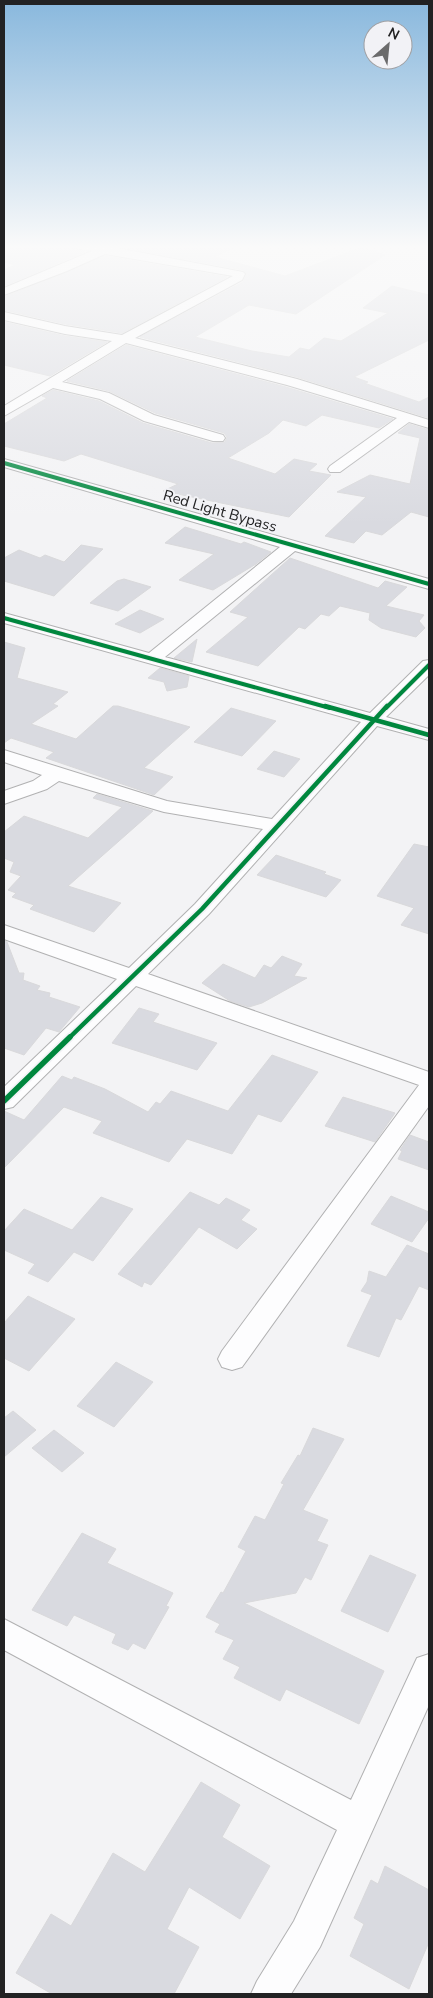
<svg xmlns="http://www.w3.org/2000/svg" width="433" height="1998" font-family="'Nunito Sans',sans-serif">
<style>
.building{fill:#d9dae0;stroke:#d9d9db}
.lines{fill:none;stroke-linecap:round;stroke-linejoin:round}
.minor-casing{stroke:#b1b1b2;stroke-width:2}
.minor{fill:#fdfdfe;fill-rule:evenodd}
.cycleway-far2-casing{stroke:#f2f2f6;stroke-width:6}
.cycleway-far1-casing{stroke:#f2f2f6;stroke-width:8}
.cycleway-casing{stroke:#f2f2f6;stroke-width:9}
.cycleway-far2{stroke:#00873e;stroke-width:4}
.cycleway-far1{stroke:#00873e;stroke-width:4.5}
.cycleway{stroke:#00873e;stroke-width:5.5}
.labels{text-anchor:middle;stroke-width:4;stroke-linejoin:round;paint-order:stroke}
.far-street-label{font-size:15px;fill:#222223;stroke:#f2f2f6}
</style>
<rect width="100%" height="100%" fill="#f3f3f5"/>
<path class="building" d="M4,246H72L75,250L85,252L4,286V270L15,265L4,262Z
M115,246H236L215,257L285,276L362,247L385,255L296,314L249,305L195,337L252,351L289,357L300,348L309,350L324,338L341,341L388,313L363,308L392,286L429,295V340L354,377L368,382L364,383L419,402L429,397V418L297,377L140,337L243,282L247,274L243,270Z
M105,256L227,277L122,333L65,324L4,310V297Z
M4,322L65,336L107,342L50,376L4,365Z
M126,345L286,387L393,419L379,428L322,415L306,426L283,420L269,433L228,458L275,474L294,459L317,464L309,471L331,475L289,517L163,491L178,484L81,454L64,461L4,446V424L47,398L42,396L53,390L99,401L143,423L212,443L225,442L227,437L224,433L155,413L109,391L67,381Z
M409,424L429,430V517L411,512L382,535L366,531L354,543L325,536L366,497L337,492L370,475L410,484L420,438L398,433Z
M185,527L241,544L244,542L271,552L256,564L213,590L179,580L214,554L165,543Z
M81,545L103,549L54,596L4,581V558L19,550L40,558L45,555L64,562Z
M290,558L378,588L385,581L407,587L386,606L424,615L419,621L425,628L416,637L381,628L369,620L370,613L340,606L329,616L321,614L305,629L299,627L258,666L206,652L248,617L230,612Z
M124,579L151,587L118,611L90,603L117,581Z
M140,610L164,619L140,633L115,624Z
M197,639L192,662L174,658Z
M4,642L25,648L17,678L68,692L53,704L58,706L31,724L76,739L113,706H118L190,727L144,768L173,777L154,795L46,758L54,752L11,738L4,743Z
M160,668L189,676L187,687L167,691L164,682L148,678Z
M231,708L276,721L242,756L194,742Z
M274,751L300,759L284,777L257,769Z
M97,794L153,811L68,886L121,903L94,932L30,909L34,905L12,897L16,893L8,890L21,876L10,872L14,862L4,858V832L24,816L88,838L122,807L93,798Z
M414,844L429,847V934L401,925L414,908L377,896Z
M276,855L326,872L324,874L341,880L326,897L257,875Z
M4,941L7,942L19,973H24L23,980L40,986L37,990L50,993L49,997L80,1007L59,1032L46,1028L24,1055L4,1048Z
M282,956L302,964L294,976L307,978L262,1003L249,1007L230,1001L202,983L223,964L255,978L264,965L271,968Z
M139,1008L159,1014L153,1022L217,1043L197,1070L112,1043Z
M272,1055L318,1072L281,1122L258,1114L232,1154L187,1139L169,1162L93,1133L102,1121L64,1107L4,1168V1111L24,1120L62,1076L72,1080L74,1077L105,1089L148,1112L156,1102L160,1104L171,1091L228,1111Z
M343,1097L395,1113L375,1142L325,1126Z
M410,1135L429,1142V1170L398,1159L402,1151L400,1150Z
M190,1192L219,1205L226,1198L250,1210L241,1220L257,1229L237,1249L199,1227L151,1285L144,1282L142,1287L118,1274Z
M391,1196L429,1212V1218L412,1242L371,1224Z
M101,1197L133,1209L93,1261L74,1252L48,1282L28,1273L35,1264L4,1250V1231L24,1209L72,1230Z
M407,1245L429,1254V1290L419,1286L401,1320L396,1318L379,1357L347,1346L372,1295L361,1291L367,1282L369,1271L386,1277Z
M28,1296L75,1319L29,1371L4,1358V1323Z
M116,1362L153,1382L114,1427L77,1406Z
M13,1411L36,1430L4,1457V1418Z
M313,1428L344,1439L303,1510L328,1520L317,1541L328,1545L311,1580L305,1577L296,1593L244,1603L384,1671L359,1724L286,1689L280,1701L234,1678L240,1667L223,1659L234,1640L215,1632L220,1624L206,1617L221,1592L223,1593L246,1551L238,1547L255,1516L265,1520L284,1484L281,1483L298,1455L300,1456Z
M54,1430L84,1453L62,1472L32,1448Z
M82,1533L116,1549L107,1563L173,1593L166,1606L169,1607L145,1649L133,1643L128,1650L112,1643L116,1634L74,1615L67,1626L32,1610Z
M370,1555L416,1575L388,1632L341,1611Z
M201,1782L240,1805L222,1837L270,1866L240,1919L189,1887L167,1929L199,1947L174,1994H52L16,1973L51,1914L71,1926L113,1853L145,1872Z
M385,1866L429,1890V1942L409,1989L350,1956L364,1924L354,1918L371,1880L378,1884Z"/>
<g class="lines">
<g class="minor-casing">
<path id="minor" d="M74,246H106L243,272L245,274L242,280L135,338L297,379L429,420V428L409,422L340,472H330L328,469L330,466L397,418L287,385L126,343L62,382L109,393L154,415L223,435L225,438L223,441H213L144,421L100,399L53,388L4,416V406L112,341L65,334L4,320V312L65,326L122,335L233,276L105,254L67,271L4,295V288L92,251L75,248Z
M4,459L429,579V589L295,551L165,657L370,713L423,661L429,660V675L386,717L429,729V740L377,726L209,914L148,974L429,1072V1106L242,1367L232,1370L222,1367L218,1359L222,1351L419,1085L136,986L13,1107L4,1109V1087L117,979L4,939V925L129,968L195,904L263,829L164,812L59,781L47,789L4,804V791L33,781L42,775L4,762V750L167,801L272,819L361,722L4,623V613L149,653L280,547L4,467Z
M4,1619L351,1800L417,1658L429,1654V1705L320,1947L291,1994H251L257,1981L294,1921L337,1830L4,1650Z"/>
</g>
<use href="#minor" class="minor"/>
<g class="cycleway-far2-casing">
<path id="cycleway-far2" d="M4,463L429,584
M4,618L330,708
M386,708L429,665"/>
</g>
<g class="cycleway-far1-casing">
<path id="cycleway-far1" d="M325,706L429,735
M69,1038L202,909L387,706"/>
</g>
<g class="cycleway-casing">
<path id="cycleway" d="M4,1101L70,1037"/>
</g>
<use href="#cycleway-far2" class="cycleway-far2"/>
<use href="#cycleway-far1" class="cycleway-far1"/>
<use href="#cycleway" class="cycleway"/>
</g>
<linearGradient id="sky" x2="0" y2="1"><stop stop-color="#89b8dd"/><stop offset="0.47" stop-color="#fafafa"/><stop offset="1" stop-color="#fafafa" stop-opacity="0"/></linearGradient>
<rect width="433" height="525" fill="url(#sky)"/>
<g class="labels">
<g class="far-street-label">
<text transform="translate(220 511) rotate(16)" y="5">Red Light Bypass</text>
</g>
</g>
<rect width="433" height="1998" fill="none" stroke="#222223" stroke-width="10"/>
<g transform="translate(388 45) rotate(27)"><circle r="24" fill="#f2f2f6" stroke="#9f9fa2"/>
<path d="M0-4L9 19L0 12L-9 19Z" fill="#6b6b6c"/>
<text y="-8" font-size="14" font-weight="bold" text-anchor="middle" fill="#222223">N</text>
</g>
</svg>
